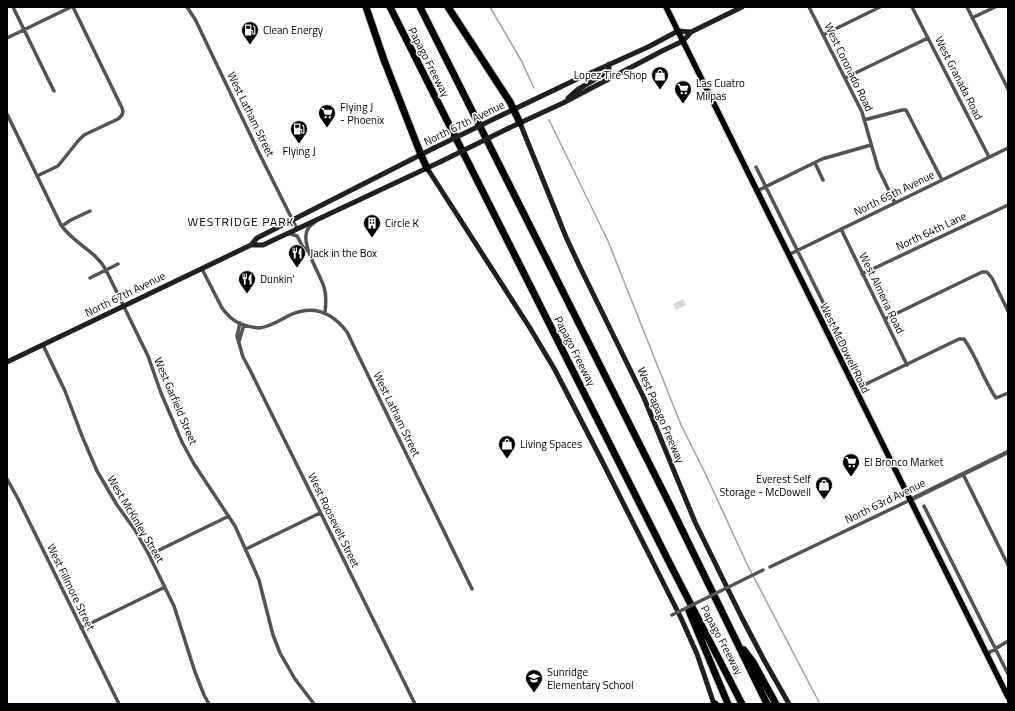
<svg xmlns="http://www.w3.org/2000/svg" width="1015" height="711" font-family="'Titillium Web',sans-serif">
<style>
.green{fill:#dadada}
.lines{fill:none;stroke-linecap:round;stroke-linejoin:round}
.stream{stroke:#a1a1a1;stroke-width:1.5}
.primary-casing{stroke:#dbdbdb;stroke-width:8}
.motorway-casing{stroke:#dbdbdb;stroke-width:9}
.minor{stroke:#535353;stroke-width:3.5}
.tertiary{stroke:#535353;stroke-width:4.5}
.secondary{stroke:#202020;stroke-width:5}
.primary{stroke:#000;stroke-width:5.5}
.motorway{stroke:#000;stroke-width:7}
.minor-bridge{stroke:#535353;stroke-width:3.5}
.secondary-bridge{stroke:#202020;stroke-width:5}
.labels{text-anchor:middle;stroke-width:3;stroke-linejoin:round;paint-order:stroke}
.poi-label{font-size:11px;fill:#000;stroke:#fff;text-anchor:start}
.street-label{font-size:11px;fill:#000;stroke:#fff}
.neighbourhood-label{font-size:12px;letter-spacing:1px;fill:#000;stroke:#fff}
</style>
<rect width="100%" height="100%" fill="#fff"/>
<path class="green" d="M683,299L686,305L676,310L673,304Z"/>
<g class="lines">
<path class="stream" d="M490,7L521,60L534,88
M549,120L608,241L681,425L706,475L747,564L820,704"/>
<g class="primary-casing">
<path id="primary" d="M666,7L1008,697"/>
</g>
<g class="motorway-casing">
<path id="motorway" d="M366,7L384,60L421,155L427,168
M390,7L670,564L742,704
M420,7L668,501L767,704
M448,7L510,102L520,123
M689,611L728,704
M744,650L753,662L776,704
M714,704H715"/>
</g>
<path class="minor" d="M13,7L50,83L54,91
M187,7L195,19L258,151L297,229
M809,7L862,112L878,168L895,203
M912,7L989,157
M967,7L1008,89
M972,18L995,7
M823,35L880,7
M7,38L71,7
M845,78L928,38
M7,114L61,225C73,243 96,251 106,270L148,356L161,393L182,442L194,464L235,526L253,566L259,580L273,635L280,653L295,679L314,704
M864,120L902,110H906L942,180
M815,163L823,180
M756,167L864,385L959,339H964C977,357 983,379 996,398L1008,393
M37,176L58,166L78,141L84,135L118,119C122,116 124,112 122,108L73,7
M757,191L822,159L871,145
M315,222C313,224 309,226 308,229C299,242 320,274 324,287C327,296 326,304 325,312
M62,226L71,220L90,211
M841,229L907,365
M288,233L297,236L303,247L308,251
M788,255L1008,148
M202,269L222,308C227,315 233,321 241,324C247,326 252,328 259,328C270,327 280,320 290,315C314,304 332,312 347,332L472,589
M862,274L1008,205
M90,278L118,264
M885,319L982,272H987L992,278L1008,311
M240,323L237,336L243,357L250,370L415,704
M239,341L244,325
M43,345L65,391L82,436L97,471L117,505L135,530L149,555L174,606L195,672L204,695L209,704
M963,474L1008,565
M7,479L17,497L119,704
M924,506L1008,674
M246,549L320,513
M149,555L229,516
M770,567L910,500
M81,628L165,587
M987,654L1008,641"/>
<path class="tertiary" d="M910,500L1008,452"/>
<path class="secondary" d="M568,98L577,90L607,72L609,70V64
M502,115L575,80L648,47L678,31L691,32
M520,123L566,237L579,265L644,398L695,522L742,618L764,660L789,704
M509,128L563,103L664,50L683,41L691,32L742,7
M427,168L530,328L555,370L601,459L681,618L697,654L714,704
M251,245H263L442,161
M7,362L251,245L257,238L434,148"/>
<use href="#primary" class="primary"/>
<use href="#motorway" class="motorway"/>
<path class="minor-bridge" d="M672,615L763,570"/>
<path class="secondary-bridge" d="M434,148L502,115
M442,161L509,128"/>
</g>
<defs>
<g id="fuel-pin" transform="scale(0.9)"><path d="M0 17L-7.5 6A9.5 9.5 0 1 1 7.5 6Z" fill="#000" stroke="#fff"/><path d="M-5.5-6h7V0h2V4h1.3V-2.5L3-4.5l.8-.8L6-3V5H2.5V1h-1V6h-7ZM-4.2-4.7v3.2H.2V-4.7Z" fill="#fff"/></g>
<g id="shop-pin" transform="scale(0.9)"><path d="M0 17L-7.5 6A9.5 9.5 0 1 1 7.5 6Z" fill="#000" stroke="#fff"/><path d="M-5-2.5h2.3a2.7 3.5 0 0 1 5.4 0H5L5.5 6h-11ZM-1.5-2.5h3a1.5 2.3 0 0 0-3 0Z" fill="#fff"/></g>
<g id="supermarket-pin" transform="scale(0.9)"><path d="M0 17L-7.5 6A9.5 9.5 0 1 1 7.5 6Z" fill="#000" stroke="#fff"/><path d="M-6-5.5h2.5l.6 2H6L4.5 2H-2.5L-4.4-4H-6ZM-1.5 3.2a1.3 1.3 0 1 0 .1 0ZM3 3.2a1.3 1.3 0 1 0 .1 0Z" fill="#fff"/></g>
<g id="building-pin" transform="scale(0.9)"><path d="M0 17L-7.5 6A9.5 9.5 0 1 1 7.5 6Z" fill="#000" stroke="#fff"/><path d="M-4-6H4V6H1V3H-1V6H-4ZM-2.5-4.3h1.7v1.8h-1.7ZM.8-4.3h1.7v1.8H.8ZM-2.5-1h1.7V.8h-1.7ZM.8-1h1.7V.8H.8Z" fill="#fff"/></g>
<g id="restaurant-pin" transform="scale(0.9)"><path d="M0 17L-7.5 6A9.5 9.5 0 1 1 7.5 6Z" fill="#000" stroke="#fff"/><path d="M-5-6h1v4h1v-4h1v4h1v-4h1v5L-1.5 .5V6h-2V.5L-5-1ZM5-6V6H3V1.5H1.5Q1.5-4 5-6Z" fill="#fff"/></g>
<g id="school-pin" transform="scale(0.9)"><path d="M0 17L-7.5 6A9.5 9.5 0 1 1 7.5 6Z" fill="#000" stroke="#fff"/><path d="M0-5L7-2L0 1L-7-2ZM-4 1L0 2.5L4 1V4Q0 6-4 4Z" fill="#fff"/></g>
</defs>
<g fill-rule="evenodd">
<use href="#fuel-pin" x="250" y="30"/>
<use href="#shop-pin" x="660" y="75"/>
<use href="#supermarket-pin" x="683" y="89"/>
<use href="#supermarket-pin" x="327" y="113"/>
<use href="#fuel-pin" x="299" y="129"/>
<use href="#building-pin" x="372" y="223"/>
<use href="#restaurant-pin" x="297" y="253"/>
<use href="#restaurant-pin" x="247" y="279"/>
<use href="#shop-pin" x="507" y="444"/>
<use href="#supermarket-pin" x="851" y="462"/>
<use href="#shop-pin" x="824" y="485"/>
<use href="#school-pin" x="534" y="678"/>
</g>
<g class="labels">
<g class="poi-label">
<text x="263" y="34">Clean Energy</text>
<text x="647" y="79" text-anchor="end">Lopez Tire Shop</text>
<text x="696" y="87">Las Cuatro<tspan x="696" dy="13">Milpas</tspan></text>
<text x="340" y="111">Flying J<tspan x="340" dy="13">- Phoenix</tspan></text>
<text x="299" y="155" text-anchor="middle">Flying J</text>
<text x="385" y="227">Circle K</text>
<text x="310" y="257">Jack in the Box</text>
<text x="260" y="283">Dunkin'</text>
<text x="520" y="448">Living Spaces</text>
<text x="864" y="466">El Bronco Market</text>
<text x="811" y="483" text-anchor="end">Everest Self<tspan x="811" dy="13">Storage - McDowell</tspan></text>
<text x="547" y="676">Sunridge<tspan x="547" dy="13">Elementary School</tspan></text>
</g>
<g class="street-label">
<text transform="translate(429 62) rotate(63)" y="4">Papago Freeway</text>
<text transform="translate(849 67) rotate(64)" y="4">West Coronado Road</text>
<text transform="translate(959 78) rotate(63)" y="4">West Granada Road</text>
<text transform="translate(251 114) rotate(64)" y="4">West Latham Street</text>
<text transform="translate(464 123) rotate(-26)" y="4">North 67th Avenue</text>
<text transform="translate(894 193) rotate(-26)" y="4">North 65th Avenue</text>
<text transform="translate(931 231) rotate(-25)" y="4">North 64th Lane</text>
<text transform="translate(882 293) rotate(64)" y="4">West Almeria Road</text>
<text transform="translate(125 294) rotate(-26)" y="4">North 67th Avenue</text>
<text transform="translate(845 348) rotate(64)" y="4">West McDowell Road</text>
<text transform="translate(575 351) rotate(63)" y="4">Papago Freeway</text>
<text transform="translate(176 401) rotate(67)" y="4">West Garfield Street</text>
<text transform="translate(397 414) rotate(64)" y="4">West Latham Street</text>
<text transform="translate(661 415) rotate(67)" y="4">West Papago Freeway</text>
<text transform="translate(885 501) rotate(-26)" y="4">North 63rd Avenue</text>
<text transform="translate(136 519) rotate(59)" y="4">West McKinley Street</text>
<text transform="translate(334 520) rotate(64)" y="4">West Roosevelt Street</text>
<text transform="translate(71 587) rotate(64)" y="4">West Fillmore Street</text>
<text transform="translate(722 640) rotate(62)" y="4">Papago Freeway</text>
</g>
<g class="neighbourhood-label">
<text x="241" y="226">WESTRIDGE PARK</text>
</g>
</g>
<rect width="1015" height="711" fill="none" stroke="#000000" stroke-width="16"/>
</svg>
